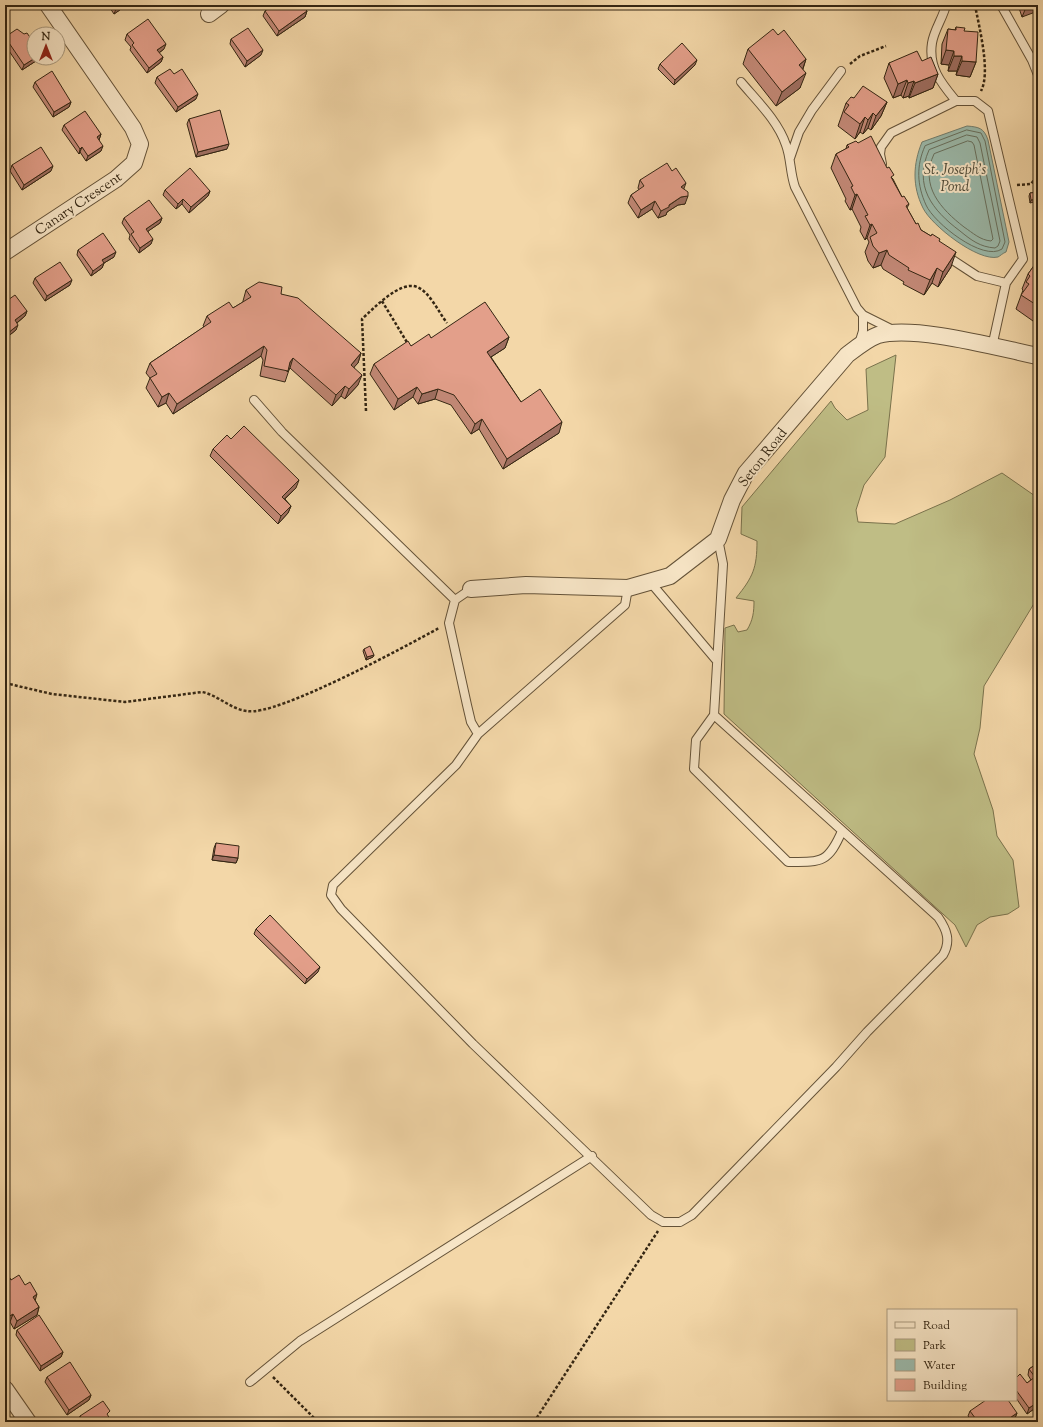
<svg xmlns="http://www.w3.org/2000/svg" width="1043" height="1427" font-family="'Sorts Mill Goudy',serif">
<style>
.green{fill:#bfbd85;stroke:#7a724c}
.water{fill:#9bb9aa;stroke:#727e6e}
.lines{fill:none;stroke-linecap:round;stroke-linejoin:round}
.shore{stroke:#68705e;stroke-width:1}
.lane-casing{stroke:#645238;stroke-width:10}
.street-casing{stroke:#645238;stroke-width:18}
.path{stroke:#342613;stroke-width:2.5;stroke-dasharray:3 2;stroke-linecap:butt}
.lane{stroke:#f7e5c6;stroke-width:8}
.street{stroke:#f7e5c6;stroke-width:16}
.wall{fill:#c38977;stroke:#342613}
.shaded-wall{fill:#9f6f61;stroke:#342613}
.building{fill:#e39f8a;stroke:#342613}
.labels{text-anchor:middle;stroke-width:4;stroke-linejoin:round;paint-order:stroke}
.street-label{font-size:14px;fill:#342613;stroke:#f7e5c6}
.water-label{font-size:15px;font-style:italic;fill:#4e4b39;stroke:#f7e5c6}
</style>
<rect width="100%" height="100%" fill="#f3d7a8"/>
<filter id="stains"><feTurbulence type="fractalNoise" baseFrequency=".005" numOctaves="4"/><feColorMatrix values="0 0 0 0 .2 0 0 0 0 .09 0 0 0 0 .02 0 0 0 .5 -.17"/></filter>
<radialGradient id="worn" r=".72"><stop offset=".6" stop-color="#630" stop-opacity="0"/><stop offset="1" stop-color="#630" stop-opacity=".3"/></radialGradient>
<path class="green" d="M896,355L885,457L864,485L856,510L858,522L895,524L950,500L1002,473L1038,498V597L984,686L980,728L974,754L993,810L997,836L1013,860L1019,907L1008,914L990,917L977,925L966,947L955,925L724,714L725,628L734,625L738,632L747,630C753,620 754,612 754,601L736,598C753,577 757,568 757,541L741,534L742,507L831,401L835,408L847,420L868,410L866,369Z"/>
<path class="water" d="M967,126C979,127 984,128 988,140L1009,242L1006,252C1003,253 1000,256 998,257C978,262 931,225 923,208C912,186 913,164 922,142Z"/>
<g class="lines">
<path class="shore" d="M967,130L981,133L985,141L1005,242L1002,249C983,262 934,223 926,205C917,185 916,166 925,146Z
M967,135L977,137L980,143L1000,241L998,246L995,248C980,247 971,240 960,231C932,210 913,186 929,150Z
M968,141L972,142L974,145L993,239L991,241C980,240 973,233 964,227C941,209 919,186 934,154Z"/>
<g class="lane-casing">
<path id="lane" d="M946,5C943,18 934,30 932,43C928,68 942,84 956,101
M1001,5L1032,60L1038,75
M741,82C757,101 778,121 786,145C791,158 790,173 795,187L857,308L863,315L893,330
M790,158L799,132L812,110L841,71
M882,164L880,154L881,147L891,133L956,101H975L988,111L1023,259L1006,283L992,347
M945,255L977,276L1006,283
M859,344L863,331V315
M254,400L282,432L455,600
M718,539L723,564L714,715L696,740L694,769L788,862C822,862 828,863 842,831
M651,583L717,661
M628,588L625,605L478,734L456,765L333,885L331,895L341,909L473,1044L651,1215L663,1222H680L692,1215L836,1067L867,1032L943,955C951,941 947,930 938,917L714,715
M471,589L455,600L449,623L467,705L471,722L478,734
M250,1382L300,1341L592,1156"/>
</g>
<g class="street-casing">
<path id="street" d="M209,14L221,5
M5,252L116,179L134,163L140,144L133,128L48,5
M471,589L526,585L628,588L670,576L718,539L732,500L746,473L847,355C856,348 867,339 878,335C916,325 998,348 1038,356
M5,1389L28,1422"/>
</g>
<path class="path" d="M975,5C979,27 991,72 981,91
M850,64L860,56L886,46
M1017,185L1031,184L1038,175
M382,301L408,344
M366,411L362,319C373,309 400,280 417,287C430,292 439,313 447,323
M5,683L52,694L125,702L202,692C218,695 230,709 247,711C276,717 408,645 439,628
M273,1377L318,1422
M534,1422L658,1231"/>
<use href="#lane" class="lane"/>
<use href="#street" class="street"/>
</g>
<path class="wall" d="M108,5H127L114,14Z
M1018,5H1038L1022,17Z
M265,11H307L305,17L277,36L263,16Z
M956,27L964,31L976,62L970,77L956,75L957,71H948L949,65L941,64L942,44L948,29L955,30Z
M127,34L164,49L159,53L163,57L161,62L147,73L130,50L131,47L125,40Z
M778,35L806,59L803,69L800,88L776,106L743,64L748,49Z
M5,37L34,58H40L39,59L22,70L5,45Z
M231,39L261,55L245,67L230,44Z
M922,61L938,74L933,88L909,98V96L903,98L901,95L893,98L884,78L889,63Z
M660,64L695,65L674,85L658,69Z
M174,74L196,99L176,112L155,83L157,77Z
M35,82L71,102L69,107L53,117L33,87Z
M854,98L887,102L881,116L871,130L868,128L863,134L860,132L855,139L838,126L846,103Z
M189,119L227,149L196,157L187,124Z
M64,125L101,134L99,140L101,151L86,161L80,152L79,154L62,130Z
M858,143L893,179L902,197L909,204L907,208L916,224L921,230L939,241L951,267L938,287L932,283L924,295L903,284L904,282L883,269L881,265L873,268L868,261L865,252L869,242L867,238L865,240L860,231L861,227L852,209L850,210L845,201L846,199L831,168L836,154L846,149L847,145Z
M12,165L51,171L22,190L10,171Z
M672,171L684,189L685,204L678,205L667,212L666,215L658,218L652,209L638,218L628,203L631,195L639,190L638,188L640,180Z
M165,190L210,191L208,196L189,213L182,204L176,209L163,195Z
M1038,192L1030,203L1029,196L1030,193Z
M124,218H162L160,223L148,231L151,244L139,253L129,239L130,235L122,223Z
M78,250L114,257L104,263L102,268L91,276L77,255Z
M1038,260V315L1037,314L1033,321L1016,309L1023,290L1022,289L1028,274Z
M35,278L70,285L45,301L33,283Z
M246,290L281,294L361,353L358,363L354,367L358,385L345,399L341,396L332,406L290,368L289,370L285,382L260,376L263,360L261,356L173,414L166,403L158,407L146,388L150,378L146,373L150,363L204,327L203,326L207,316L233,308L243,302V301Z
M5,302L27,311L25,316L17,323L16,330L6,338L5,337Z
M509,337L505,348L491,357L521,402L559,433L503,469L479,429L471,434L451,405L435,399L418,404L413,397L394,410L370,374L374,364L411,346L431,338Z
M231,439L296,488L285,499L291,506L288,513L278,524L210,456L213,449Z
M364,649L374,655L373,657L366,660L363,651Z
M216,843L238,858L236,863L212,860L214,848Z
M256,929L318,972L305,984L254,934Z
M5,1270L11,1280L35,1300L39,1307L37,1315L14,1329L10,1322L6,1325L5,1324Z
M17,1330L63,1352L61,1357L40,1371L16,1335Z
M1038,1363V1406L1027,1414L1016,1398V1378L1027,1383L1031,1380L1028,1375L1029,1369Z
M47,1377L91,1395L89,1400L67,1415L45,1382Z
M970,1411L1017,1413L1015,1418L1010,1422H973L968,1416Z
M80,1416H108L112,1422H79L78,1421Z"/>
<path class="shaded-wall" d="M121,5H127L114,14L116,9Z
M1027,5H1038V11L1022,17Z
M307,11L305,17L277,36L279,31Z
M8,16L6,21L5,22V18Z
M166,44L164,49L156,55L157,50Z
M263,50L261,55L245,67L247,61Z
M946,50L954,51L949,65L941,64Z
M954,56H962L957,71H948Z
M163,57L161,62L147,73L149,68Z
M35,58H40L39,59L22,70L24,65Z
M806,59L801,74L799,65Z
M697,60L695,65L674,85L675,80Z
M962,61L976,62L970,77L956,75Z
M806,73L800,88L776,106L782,92Z
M938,74L933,88L909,98L915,83Z
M907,80L901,95L893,98L898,84Z
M914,81L909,96L903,98L908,83Z
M198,94L196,99L176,112L178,107Z
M71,102L69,107L53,117L54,112Z
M887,102L881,116L871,130L876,116Z
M873,113L868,128L863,134L868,120Z
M865,117L860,132L855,139L860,124Z
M101,134L99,140L95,143L97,137Z
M229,144L227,149L196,157L198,152Z
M103,146L101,151L86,161L88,156Z
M82,147L80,152L79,154L80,149Z
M53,166L51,171L22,190L24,185Z
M686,183L683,191L681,187Z
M210,191L208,196L189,213L191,207Z
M857,194L852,209L850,210L855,195Z
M8,195L6,200H5V196Z
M688,196L685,204L678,205L667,212L666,215L658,218L661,211L681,197Z
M183,199L182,204L176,209L178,204Z
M1038,199V201L1030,203L1031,200Z
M655,201L652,209L638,218L641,210Z
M162,218L160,223L144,234L146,229Z
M872,224L867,238L865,240L870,225Z
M153,239L151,244L139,253L140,248Z
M887,250L881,265L873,268L879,253Z
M116,252L114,257L104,263L102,268L91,276L93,271L102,260Z
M956,252L951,267L938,287L943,272Z
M937,268L932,283L924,295L930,280Z
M72,280L70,285L45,301L47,296Z
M1038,306L1037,314L1033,321Z
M27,311L25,316L13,326L15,320Z
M18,325L16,330L6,338L8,333Z
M509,337L505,348L483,362L487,352Z
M264,346L261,356L173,414L177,404Z
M361,353L358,363L347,375L351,365Z
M293,358L290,368L287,372L290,362Z
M362,375L358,385L345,399L349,389Z
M345,386L341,396L332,406L336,395Z
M417,387L413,397L394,410L398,399Z
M438,389L435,399L418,404L422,394Z
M169,393L166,403L158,407L162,397Z
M482,419L479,429L471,434L475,424Z
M562,422L559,433L503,469L507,459Z
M299,480L296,488L279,504L282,497Z
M291,506L288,513L278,524L281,516Z
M374,655L373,657L366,660L367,657Z
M214,855L238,858L236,863L212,860Z
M320,967L318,972L305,984L307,979Z
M37,1294L35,1301L33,1297Z
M39,1307L37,1315L14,1329L17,1321Z
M13,1314L10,1322L6,1325L8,1317Z
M63,1352L61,1357L40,1371L41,1366Z
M91,1395L89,1400L67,1415L69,1410Z
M1038,1402V1406L1027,1414L1029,1408Z
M1017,1413L1015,1418L1010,1422H1004Z"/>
<path class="building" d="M113,5H121L116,9Z
M273,5H302L307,11L279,31L265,11Z
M5,11L8,16L5,18Z
M148,19L166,44L157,50L163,57L149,68L132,45L134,43L127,34Z
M956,27L965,28L964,31L978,32L976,62L962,61V56H954V51L946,50L948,29L956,30Z
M248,28L263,50L247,61L231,39Z
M17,29L24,34L27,33L34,43V58H35L24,65L5,37Z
M773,29L778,35L784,30L806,59L799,65L806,73L782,92L748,49Z
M682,43L697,60L675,80L660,64Z
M917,51L922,61L931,57L938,74L915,83L914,81L908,83L907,80L898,84L889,63Z
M170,69L174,74L182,69L198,94L178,107L157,77Z
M52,71L71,102L54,112L35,82Z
M863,86L887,102L876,116L873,113L868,120L865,117L860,124L844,112L849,105L846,103L851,97L854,98Z
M220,110L229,144L198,152L189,119Z
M85,111L101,134L97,137L103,146L88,156L82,147L80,149L64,125Z
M871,136L887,168L889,167L894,175L891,177L902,197L904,196L909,204L906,206L916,224L918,223L921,230L931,236L932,234L940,239L939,241L956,252L943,272L937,268L930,280L908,270L909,268L889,255L887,250L879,253L873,246L870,237L877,233L872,224L870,225L865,216L868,215L857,194L855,195L851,187L853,186L836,154L849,147L847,145L856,141L858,143Z
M41,147L53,166L24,185L12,165Z
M667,163L672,171L676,168L686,183L681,187L688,192V196L681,197L669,205V207L661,211L655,201L641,210L631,195L644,186L640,180Z
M190,168L210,191L191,207L183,199L178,204L165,190Z
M5,190L8,195L5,196Z
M1038,192V199L1031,200L1030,193Z
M149,200L162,218L146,229L153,239L140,248L131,234L134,232L124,218Z
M103,233L116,252L102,260L104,263L93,271L78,250Z
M1038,260V306L1021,295L1029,284L1026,282L1030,276L1028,274Z
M60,262L72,280L47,296L35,278Z
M259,282L282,287L281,294L298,298L361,353L351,365L362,375L349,389L345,386L336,395L293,358L290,362L288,371L264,366L267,350L264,346L177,404L169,393L162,397L150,378L157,374L150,363L211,322L207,316L229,302L233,308L251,297L246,290Z
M15,295L27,311L15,320L18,325L8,333L5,330V302Z
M485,302L509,337L487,352L521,402L540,389L562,422L507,459L482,419L475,424L454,395L438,389L422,394L417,387L398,399L374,364L408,341L411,346L429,334L431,338Z
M244,426L299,480L282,497L291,506L281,516L213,449L227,435L231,439Z
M370,646L374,655L367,657L364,649Z
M216,843L239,846L238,858L214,855Z
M270,915L320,967L307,979L256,929Z
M5,1270L11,1280L19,1275L25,1285L30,1282L37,1294L33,1297L39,1307L17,1321L13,1314L8,1317L5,1311Z
M39,1315L63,1352L41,1366L17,1330Z
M70,1362L91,1395L69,1410L47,1377Z
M1038,1363V1402L1029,1408L1016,1390V1378L1020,1374L1027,1383L1035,1377L1029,1369Z
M986,1400H1008L1017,1413L1004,1422H978L970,1411Z
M103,1401L110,1411L107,1414L112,1422H84L80,1416Z"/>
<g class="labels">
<g class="street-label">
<text transform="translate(78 203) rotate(-34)" y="5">Canary Crescent</text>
<text transform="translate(762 457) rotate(-52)" y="5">Seton Road</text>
</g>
<g class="water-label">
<text x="955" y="174">St. Joseph’s<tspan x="955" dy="17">Pond</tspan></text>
</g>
</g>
<rect width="1043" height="1427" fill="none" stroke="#f3d7a8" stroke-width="20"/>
<rect x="6" y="6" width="1031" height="1415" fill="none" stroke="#342613" stroke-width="2"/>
<rect x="10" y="10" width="1023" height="1407" fill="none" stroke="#342613"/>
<rect x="887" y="1309" width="130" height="92" fill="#f7e5c6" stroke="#a9997e"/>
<rect x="895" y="1322" width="20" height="6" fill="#f7e5c6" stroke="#a9997e"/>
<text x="923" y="1329" font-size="12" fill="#342613">Road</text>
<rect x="895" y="1339" width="20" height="12" fill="#bfbd85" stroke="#a9997e"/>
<text x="923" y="1349" font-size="12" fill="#342613">Park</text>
<rect x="895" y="1359" width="20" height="12" fill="#9bb9aa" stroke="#a9997e"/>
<text x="923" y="1369" font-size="12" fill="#342613">Water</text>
<rect x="895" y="1379" width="20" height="12" fill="#e39f8a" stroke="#a9997e"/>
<text x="923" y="1389" font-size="12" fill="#342613">Building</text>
<g transform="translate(46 46)"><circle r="19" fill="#f7e5c6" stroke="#a9997e"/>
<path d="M0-3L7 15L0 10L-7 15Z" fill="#8f2418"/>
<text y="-6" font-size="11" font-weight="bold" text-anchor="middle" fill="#342613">N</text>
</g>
<rect width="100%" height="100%" filter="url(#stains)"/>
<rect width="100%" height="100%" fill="url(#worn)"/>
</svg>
